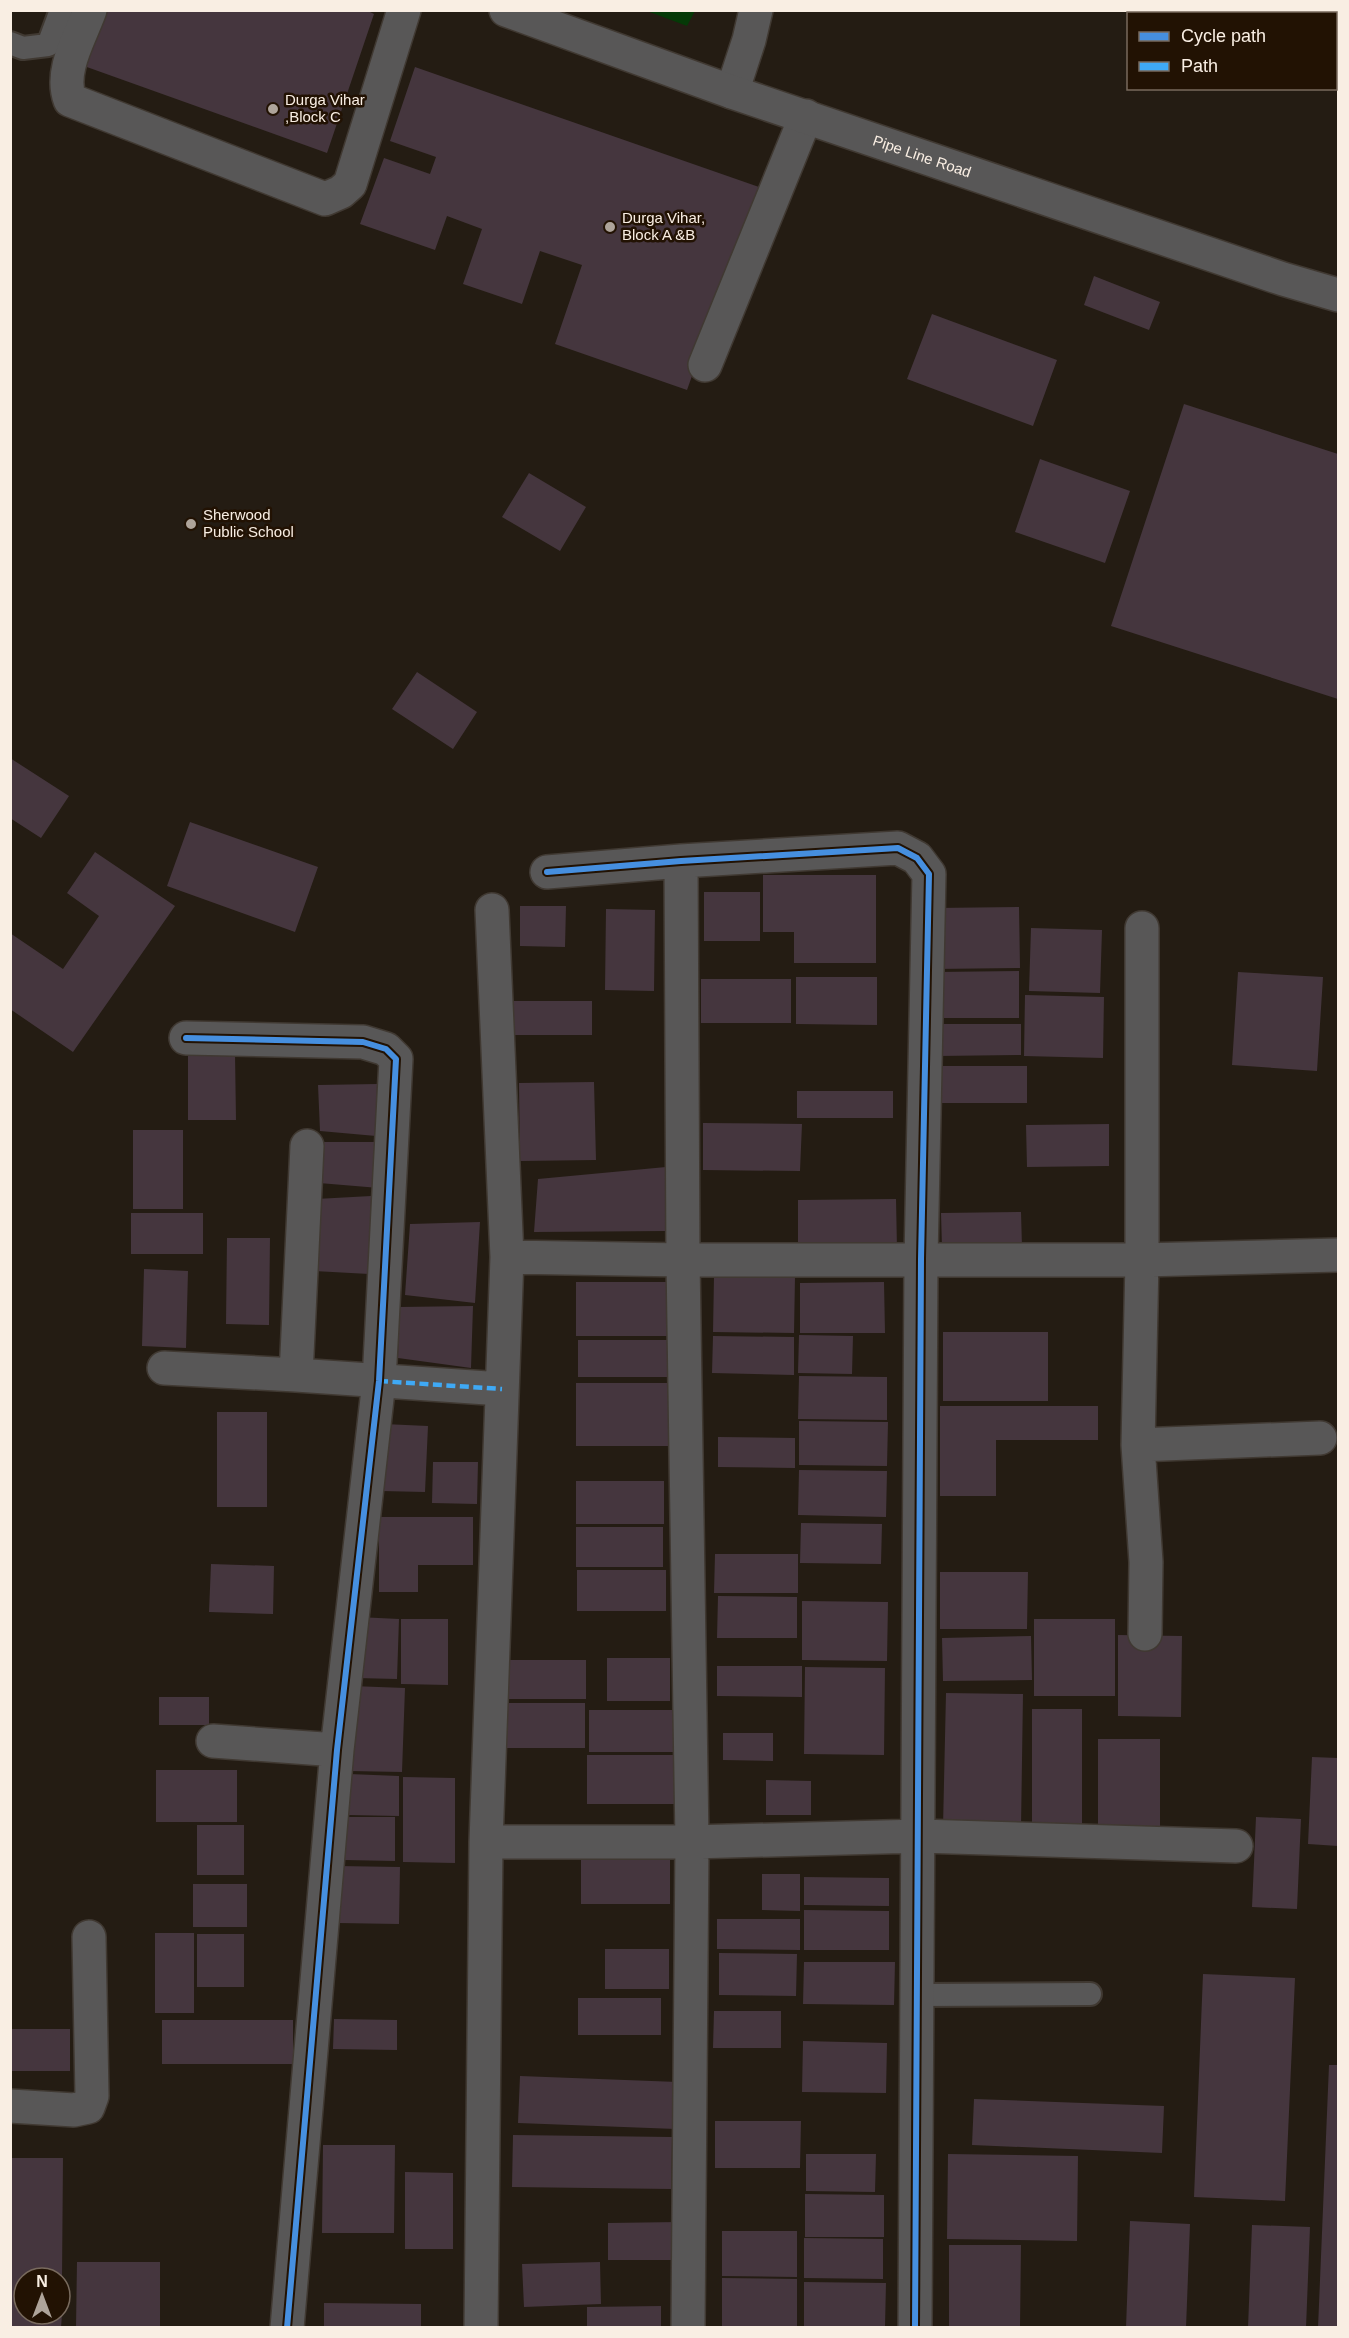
<svg xmlns="http://www.w3.org/2000/svg" width="1349" height="2338" font-family="Helvetica,sans-serif">
<style>
.green{fill:#053907}
.building{fill:#45363e}
.lines{fill:none;stroke-linecap:round;stroke-linejoin:round}
.service-casing{stroke:#403932;stroke-width:26}
.minor-casing{stroke:#403932;stroke-width:36}
.tertiary-casing{stroke:#403932;stroke-width:36}
.service{stroke:#585757;stroke-width:22}
.minor{stroke:#585757;stroke-width:33}
.tertiary{stroke:#585757;stroke-width:33}
.quiet{stroke:#3fa9f5;stroke-width:4.5;stroke-dasharray:9 4.5;stroke-linecap:butt}
.cycleway-casing{stroke:#221203;stroke-width:10}
.cycleway{stroke:#468fdf;stroke-width:6}
.poi-dot{fill:#aea49a;stroke:#221203;stroke-width:2}
.labels{text-anchor:middle;stroke-width:5;stroke-linejoin:round;paint-order:stroke}
.poi-label{font-size:15px;fill:#f9eee3;stroke:#221203;text-anchor:start}
.street-label{font-size:15px;fill:#f9eee3;stroke:#221203}
</style>
<rect width="100%" height="100%" fill="#241c13"/>
<path class="green" d="M647,11H695L687,26Z"/>
<path class="building" d="M104,10H366L374,14L327,153L84,66Z
M415,67L759,187L687,390L555,344L582,265L540,251L522,304L463,284L482,229L447,216L435,250L360,224L384,158L430,174L436,157L390,141Z
M1094,276L1160,302L1149,330L1084,305Z
M932,314L1057,360L1033,426L907,379Z
M1184,404L1338,454V699L1111,626Z
M1040,459L1130,491L1105,563L1015,532Z
M529,473L586,507L560,551L502,517Z
M417,672L477,712L453,749L392,709Z
M10,758L69,796L41,838L10,818Z
M190,822L318,867L295,932L167,886Z
M95,852L175,906L73,1052L10,1009V933L63,969L99,916L67,893Z
M763,875H876V963H794V932H763Z
M704,892H760V941H704Z
M520,906H566L565,947L520,946Z
M1019,907L1020,968L935,969V908Z
M606,909L655,910L654,991L605,990Z
M1031,928L1102,930L1100,993L1029,991Z
M1019,971V1018H938L937,972Z
M1238,972L1323,977L1317,1071L1232,1065Z
M796,977H877V1025L796,1024Z
M701,979H791V1023H701Z
M1025,995L1104,997L1103,1058L1024,1056Z
M512,1001H592V1035H512Z
M938,1024H1021V1055L938,1056Z
M188,1053H235L236,1120H188Z
M941,1066H1027V1103H941Z
M594,1082L596,1160L520,1161L519,1083Z
M377,1084L376,1136L320,1131L318,1085Z
M797,1091H893V1118H797Z
M703,1123L802,1124L800,1171L703,1170Z
M1109,1124V1166L1027,1167L1026,1125Z
M133,1130H183V1209H133Z
M319,1142H381L379,1188L319,1183Z
M666,1167L667,1231L534,1232L538,1179Z
M371,1196L369,1274L314,1271L316,1199Z
M896,1199L897,1249L798,1250V1200Z
M1021,1212L1022,1247L942,1248L941,1213Z
M131,1213H203V1254H131Z
M480,1222L475,1303L405,1295L410,1224Z
M227,1238H270L269,1325L226,1324Z
M144,1269L188,1271L186,1348L142,1346Z
M714,1276L795,1277L794,1333L713,1332Z
M576,1282H667V1336H576Z
M884,1282L885,1333H800V1283Z
M473,1306L471,1368L398,1358L399,1307Z
M943,1332H1048V1401H943Z
M799,1335L853,1336L852,1374L798,1373Z
M713,1336L794,1337V1375L712,1373Z
M578,1340H667V1377H578Z
M799,1376L887,1377V1420L798,1419Z
M576,1383H670V1446H576Z
M940,1406H1098V1440H996V1496H940Z
M217,1412H267V1507H217Z
M799,1421L888,1422L887,1466L799,1465Z
M384,1424L428,1426L425,1492L381,1491Z
M718,1437L795,1438V1468L718,1467Z
M433,1462H478L477,1504L432,1503Z
M799,1470L887,1471L886,1517L798,1515Z
M576,1481H664V1524H576Z
M379,1517H473V1565H418V1592H379Z
M801,1523L882,1524L881,1564L800,1563Z
M576,1527H663V1567H576Z
M715,1554H798V1593H714Z
M211,1564L274,1566L273,1614L209,1612Z
M577,1570H666V1611H577Z
M940,1572H1028L1027,1629H940Z
M718,1596L797,1597V1638H717Z
M802,1601L888,1602L887,1661L802,1660Z
M358,1617L399,1619L397,1679L356,1678Z
M401,1619H448V1685L401,1684Z
M1034,1619H1115V1696H1034Z
M1118,1635L1182,1636L1181,1717L1118,1716Z
M1031,1636L1032,1680L943,1681L942,1638Z
M607,1658H670V1701H607Z
M498,1660H586V1699H498Z
M717,1666H802V1697L717,1696Z
M805,1667L885,1668L884,1755L804,1754Z
M352,1686L405,1688L402,1772L349,1771Z
M946,1693L1023,1694L1021,1828L943,1827Z
M159,1697H209V1725H159Z
M497,1703H585V1748H497Z
M1032,1709H1082V1825H1032Z
M589,1710H674V1752H589Z
M723,1733H773V1761L723,1760Z
M1098,1739H1160V1826H1098Z
M587,1755H674V1804H587Z
M1312,1757L1338,1758V1846L1308,1844Z
M156,1770H237V1822H156Z
M349,1774L399,1776V1816L348,1815Z
M403,1777L455,1778V1863L403,1862Z
M766,1780L811,1781V1815H766Z
M345,1817H395V1861L344,1860Z
M1256,1817L1301,1819L1297,1909L1252,1907Z
M197,1825H244V1875H197Z
M581,1856H670V1904H581Z
M338,1866L400,1867L399,1924L338,1923Z
M762,1874H800V1911L762,1910Z
M804,1877L889,1878V1906L804,1905Z
M193,1884H247V1927H193Z
M804,1910L889,1911V1950H804Z
M717,1919H800V1950L717,1949Z
M155,1933H194V2013H155Z
M197,1934H244V1987H197Z
M605,1949H669V1989H605Z
M719,1953L797,1954L796,1996L719,1995Z
M804,1962H895L894,2005L803,2004Z
M1203,1974L1295,1978L1285,2201L1194,2197Z
M578,1998H661V2035H578Z
M714,2011H781V2048H713Z
M334,2019L397,2020V2050L333,2049Z
M162,2020H293V2064H162Z
M10,2029H70V2071H10Z
M803,2041L887,2043L886,2093L802,2092Z
M1329,2065H1338V2328H1318Z
M520,2076L678,2082L676,2129L518,2123Z
M974,2099L1164,2106L1162,2153L972,2145Z
M715,2121H801L800,2168H715Z
M513,2135L672,2137L671,2189L512,2187Z
M323,2145H395L394,2233H322Z
M806,2154H876L875,2192L806,2191Z
M948,2154L1078,2156L1077,2241L947,2239Z
M10,2158H63L62,2278H24V2314H62L61,2328H10Z
M405,2172L453,2173V2249H405Z
M805,2194L884,2195V2237H805Z
M1130,2221L1190,2224L1186,2328H1126Z
M678,2222V2260H608V2223Z
M1252,2225L1310,2227L1306,2328H1248Z
M722,2231H797V2277L722,2276Z
M804,2238L883,2239V2279L804,2278Z
M949,2245H1021L1020,2328H949Z
M77,2262H160V2328H76Z
M600,2262L601,2304L524,2307L522,2264Z
M722,2278L797,2279V2327L722,2326Z
M804,2282L886,2283L885,2327L804,2326Z
M324,2303L421,2304V2328H324Z
M661,2306V2328H587V2307Z"/>
<g class="lines">
<g class="service-casing">
<path id="service" d="M10,43L23,48L48,45L61,10
M918,1995L1090,1994"/>
</g>
<g class="minor-casing">
<path id="minor" d="M90,10C80,38 59,71 70,100L325,199L341,192L350,184L404,10
M732,92L749,40L756,10
M705,365L806,116
M681,861L683,1260L692,1842L688,2328
M547,872L681,861L898,848L917,858L929,874L921,1259L915,2328
M1142,928V1260L1138,1445L1146,1562L1145,1634
M186,1038L363,1042L386,1049L396,1059L379,1381L337,1750L287,2328
M307,1146L296,1375L502,1389
M507,1257L683,1260H1142L1338,1255
M164,1368L296,1375
M1138,1445L1320,1438
M213,1741L337,1750
M486,1842H692L920,1836L1236,1846
M10,2106L74,2110L88,2107L92,2096L89,1937
M481,2328L486,1842L507,1257L492,910"/>
</g>
<g class="tertiary-casing">
<g id="tertiary">
<path id="s1" d="M506,10L732,92L1283,279L1338,295"/>
</g>
</g>
<use href="#service" class="service"/>
<use href="#minor" class="minor"/>
<use href="#tertiary" class="tertiary"/>
<path class="quiet" d="M379,1381L502,1389"/>
<g class="cycleway-casing">
<path id="cycleway" d="M547,872L681,861L898,848L917,858L929,874L921,1259L915,2328
M186,1038L363,1042L386,1049L396,1059L379,1381L337,1750L287,2328"/>
</g>
<use href="#cycleway" class="cycleway"/>
</g>
<g class="poi-dot">
<circle cx="273" cy="109" r="6"/>
<circle cx="610" cy="227" r="6"/>
<circle cx="191" cy="524" r="6"/>
</g>
<g class="labels">
<g class="poi-label">
<text x="285" y="105">Durga Vihar<tspan x="285" dy="17">,Block C</tspan></text>
<text x="622" y="223">Durga Vihar,<tspan x="622" dy="17">Block A &amp;B</tspan></text>
<text x="203" y="520">Sherwood<tspan x="203" dy="17">Public School</tspan></text>
</g>
<g class="street-label">
<text dy="5" stroke="none"><textPath href="#s1" startOffset="441">Pipe Line Road</textPath></text>
</g>
</g>
<rect width="1349" height="2338" fill="none" stroke="#f9eee3" stroke-width="24"/>
<rect x="1127" y="12" width="210" height="78" fill="#221203" stroke="#786a5d" stroke-width="1.5"/>
<rect x="1139" y="32" width="30" height="9" fill="#468fdf" stroke="#786a5d" stroke-width="1.5"/>
<text x="1181" y="42" font-size="18" fill="#f9eee3">Cycle path</text>
<rect x="1139" y="62" width="30" height="9" fill="#3fa9f5" stroke="#786a5d" stroke-width="1.5"/>
<text x="1181" y="72" font-size="18" fill="#f9eee3">Path</text>
<g transform="translate(42 2296)"><circle r="28" fill="#221203" stroke="#786a5d" stroke-width="1.5"/>
<path d="M0-4.5L10 22L0 15L-10 22Z" fill="#aea49a"/>
<text y="-9" font-size="16" font-weight="bold" text-anchor="middle" fill="#f9eee3">N</text>
</g>
</svg>
